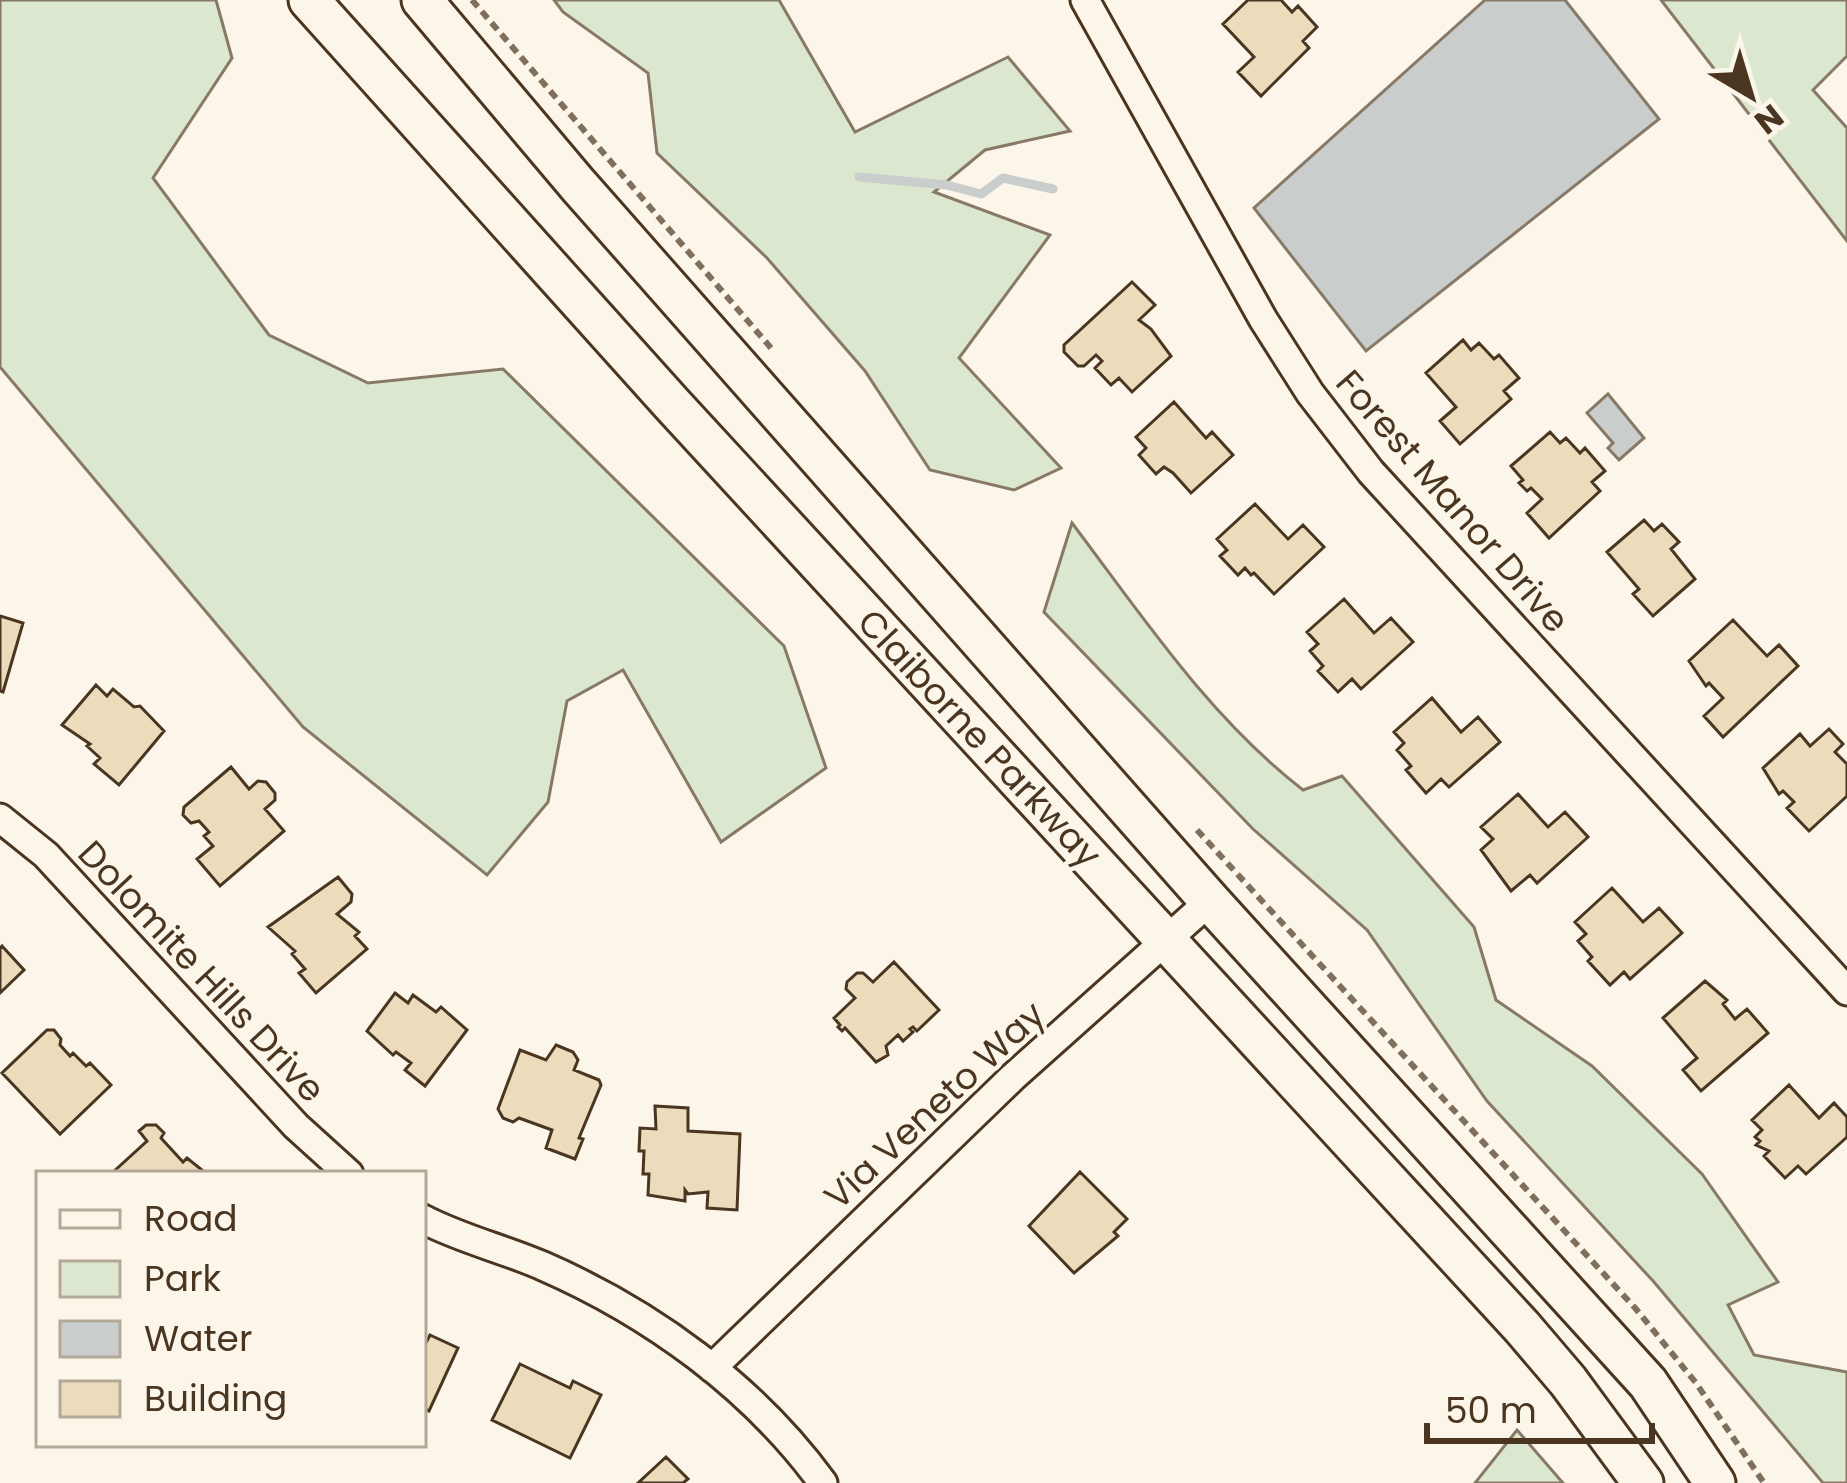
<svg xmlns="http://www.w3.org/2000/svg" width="1847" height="1483" font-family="Poppins,sans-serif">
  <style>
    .green { fill: #dce7d0; stroke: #887966; stroke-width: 3 }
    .water { fill: #c9cecd; stroke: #887966; stroke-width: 3 }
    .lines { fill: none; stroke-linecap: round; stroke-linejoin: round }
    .stream { stroke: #c9cecd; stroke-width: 9 }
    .building { fill: #ecdcbc; stroke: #4a3520; stroke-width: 3 }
    .street-casing { stroke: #4a3520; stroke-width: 33 }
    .secondary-casing { stroke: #4a3520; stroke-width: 45 }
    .path { stroke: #7f6f5c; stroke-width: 6; stroke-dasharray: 9 6; stroke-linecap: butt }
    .street { stroke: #fbf6e9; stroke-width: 27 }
    .secondary { stroke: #fbf6e9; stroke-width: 39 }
    .labels { text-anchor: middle; stroke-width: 9; stroke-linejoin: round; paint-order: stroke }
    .street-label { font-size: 36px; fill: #4a3520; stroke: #fbf6e9 }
  </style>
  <rect width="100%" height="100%" fill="#fbf6e9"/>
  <path class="green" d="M0,0H216L232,58L153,178L269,335L368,383L503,369L784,646L826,768L721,842L623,670L567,701L548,802L487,875L303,727L0,367Z
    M554,0H779L855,132L1008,57L1070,131L985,150L934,192L1050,235L959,358L1061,468L1014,490L930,470L865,371L767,258L657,153L648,73L563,12Z
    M1661,0H1847V56L1813,90L1847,128V241Z
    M1072,523C1143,617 1209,717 1303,790L1342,776L1474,927L1496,1000L1592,1066L1702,1174L1778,1282L1728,1305L1754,1355L1847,1372V1483H1823L1654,1282L1487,1101L1367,930L1253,829L1044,612Z
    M1517,1430L1563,1483H1475Z"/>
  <path class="water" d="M1485,0H1565L1659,119L1366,351L1254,208Z
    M1608,394L1644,438L1619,460L1608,448L1613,443L1587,413Z"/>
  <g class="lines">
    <path class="stream" d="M859,177L947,185L981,194L1003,178L1053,189"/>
  </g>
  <path class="building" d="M1248,0H1281L1292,12L1298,6L1317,27L1303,41L1309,48L1261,96L1238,72L1254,57L1223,24Z
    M1132,282L1155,305L1139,320L1151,329L1171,356L1132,392L1119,378L1111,385L1095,368L1102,361L1096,355L1084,366H1078L1064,352V345Z
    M1463,340L1471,350L1479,343L1494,359L1499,355L1519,378L1504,391L1511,399L1460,444L1440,421L1456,407L1426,373Z
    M1174,402L1206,438L1212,432L1233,455L1191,493L1173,473L1164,467L1156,474L1139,455L1146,448L1136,437Z
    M1550,432L1560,443L1566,438L1580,453L1585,448L1605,471L1592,482L1600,491L1549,538L1527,513L1542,499L1531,488L1527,491L1519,483L1523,480L1511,466Z
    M1255,504L1288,539L1303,525L1324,547L1274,594L1254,573L1251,575L1245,568L1238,575L1220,556L1227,550L1217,539Z
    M1644,520L1654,531L1662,524L1679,542L1671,549L1695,579L1653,616L1633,594L1639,589L1607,552Z
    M1344,599L1374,633L1391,618L1413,642L1361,689L1352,679L1338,692L1318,671L1323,666L1310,651L1318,644L1307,632Z
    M0,616L23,623L3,692L0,691Z
    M1733,620L1767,656L1779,645L1798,666L1723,737L1704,716L1723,698L1709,683L1706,686L1689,661Z
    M96,685L107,696L113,689L134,707L140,706L164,731L119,785L94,764L100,758L87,746L90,744L62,725Z
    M1432,698L1461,732L1478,717L1500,742L1449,787L1441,779L1426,793L1406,770L1411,766L1397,750L1404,743L1394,732Z
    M1829,729L1843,744L1835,752L1847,764V796L1809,831L1787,808L1794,802L1783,791L1779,794L1763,768L1800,734L1810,746Z
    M231,767L249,789L258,781L266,782L275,793V800L265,809L284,831L220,886L197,859L213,846L204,836L209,832L199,821L191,823L183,815L184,807Z
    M1518,794L1548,827L1565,812L1588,837L1537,883L1530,875L1511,891L1481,850L1493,839L1481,827Z
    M338,877L352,894L351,902L337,914L359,932L355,936L367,949L316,993L299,973L305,969L292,954L295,951L268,927Z
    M1612,888L1643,922L1659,908L1682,933L1630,979L1624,972L1610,985L1588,961L1592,957L1578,941L1586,934L1575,922Z
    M2,946L24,970L0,993V948Z
    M894,962L939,1010L917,1031L913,1027L910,1029L913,1032L903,1041L898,1035L886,1046L888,1055L876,1062L845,1028L842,1031L838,1027L840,1025L834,1018L855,998L846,989L847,982L857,973H863L873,982Z
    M1705,981L1727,1000L1723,1004L1735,1019L1747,1009L1768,1033L1701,1091L1683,1070L1697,1058L1663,1018Z
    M395,993L408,1003L413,995L436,1012L441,1007L467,1030L425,1086L405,1070L411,1063L396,1052L393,1055L367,1031Z
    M47,1030H54L61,1039L60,1045L70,1056L73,1053L86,1066L90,1063L111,1085L60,1134L2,1073Z
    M556,1045L573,1052L578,1060L574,1070L599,1080L601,1085L579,1138L583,1139L575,1159L546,1148L552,1130L519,1118L513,1122L503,1118L498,1109L520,1050L546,1060Z
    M1789,1085L1819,1118L1834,1103L1847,1117V1137L1806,1174L1798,1166L1785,1178L1764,1156L1769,1151L1756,1145L1760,1141L1755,1137L1762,1130L1752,1120Z
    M655,1106L688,1108V1131L740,1134L737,1210L707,1208L708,1192L688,1194L685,1190V1201L648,1195L649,1174H643L644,1151H639L640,1128L656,1129Z
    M146,1125H156L164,1133L161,1138L183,1162L187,1158L207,1174H111L147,1141L139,1131Z
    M1080,1172L1127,1219L1114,1232L1118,1236L1074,1273L1029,1226Z
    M430,1335L458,1348L429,1411L423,1408V1339L427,1341Z
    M520,1364L570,1388L573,1381L601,1395L570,1458L492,1420Z
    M666,1457L688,1479L683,1483H638Z"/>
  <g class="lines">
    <defs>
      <path id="street" d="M1085,0L1263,319L1310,393L1371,472L1847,991
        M0,818L46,855L296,1126L349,1174
        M423,1219C461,1239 504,1249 543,1266C651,1313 753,1387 823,1483
        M712,1368L1013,1077L1210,901"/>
      <path id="secondary" d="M309,0L672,404L1522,1327L1568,1381L1643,1483
        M422,0L578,185L1210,901L1648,1383L1715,1483"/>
    </defs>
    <use href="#street" class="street-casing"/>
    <use href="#secondary" class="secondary-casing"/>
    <path class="path" d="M472,0L771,348
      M1197,830L1636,1309L1696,1383L1764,1483"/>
    <use href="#street" class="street"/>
    <use href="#secondary" class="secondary"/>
  </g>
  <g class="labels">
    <g class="street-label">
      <text transform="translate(1453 501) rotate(49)" y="13">Forest Manor Drive</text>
      <text transform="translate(980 738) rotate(47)" y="13">Claiborne Parkway</text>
      <text transform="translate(202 971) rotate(47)" y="13">Dolomite Hills Drive</text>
      <text transform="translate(934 1105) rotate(-43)" y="13">Via Veneto Way</text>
    </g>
  </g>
  <rect x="36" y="1171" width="390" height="276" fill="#fbf6e9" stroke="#b4a999" stroke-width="3"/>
  <rect x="60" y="1210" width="60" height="18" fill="#fbf6e9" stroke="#b4a999" stroke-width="3"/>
  <text x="144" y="1231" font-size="36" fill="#4a3520">Road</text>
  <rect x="60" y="1261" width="60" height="36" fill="#dce7d0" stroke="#b4a999" stroke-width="3"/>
  <text x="144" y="1291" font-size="36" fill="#4a3520">Park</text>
  <rect x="60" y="1321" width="60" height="36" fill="#c9cecd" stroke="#b4a999" stroke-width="3"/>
  <text x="144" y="1351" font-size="36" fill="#4a3520">Water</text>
  <rect x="60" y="1381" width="60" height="36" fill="#ecdcbc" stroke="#b4a999" stroke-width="3"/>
  <text x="144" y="1411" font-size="36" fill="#4a3520">Building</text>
  <g transform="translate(1751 96) rotate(142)" stroke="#fbf6e9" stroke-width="9" paint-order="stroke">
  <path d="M0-9L21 45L0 30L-21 45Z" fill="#4a3520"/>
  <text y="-18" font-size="33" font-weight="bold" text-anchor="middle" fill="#4a3520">N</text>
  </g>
  <path d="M1427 1423v18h225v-18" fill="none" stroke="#4a3520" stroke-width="6"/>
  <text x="1445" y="1423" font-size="36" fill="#4a3520" stroke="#fbf6e9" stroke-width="9" paint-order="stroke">50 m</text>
</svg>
